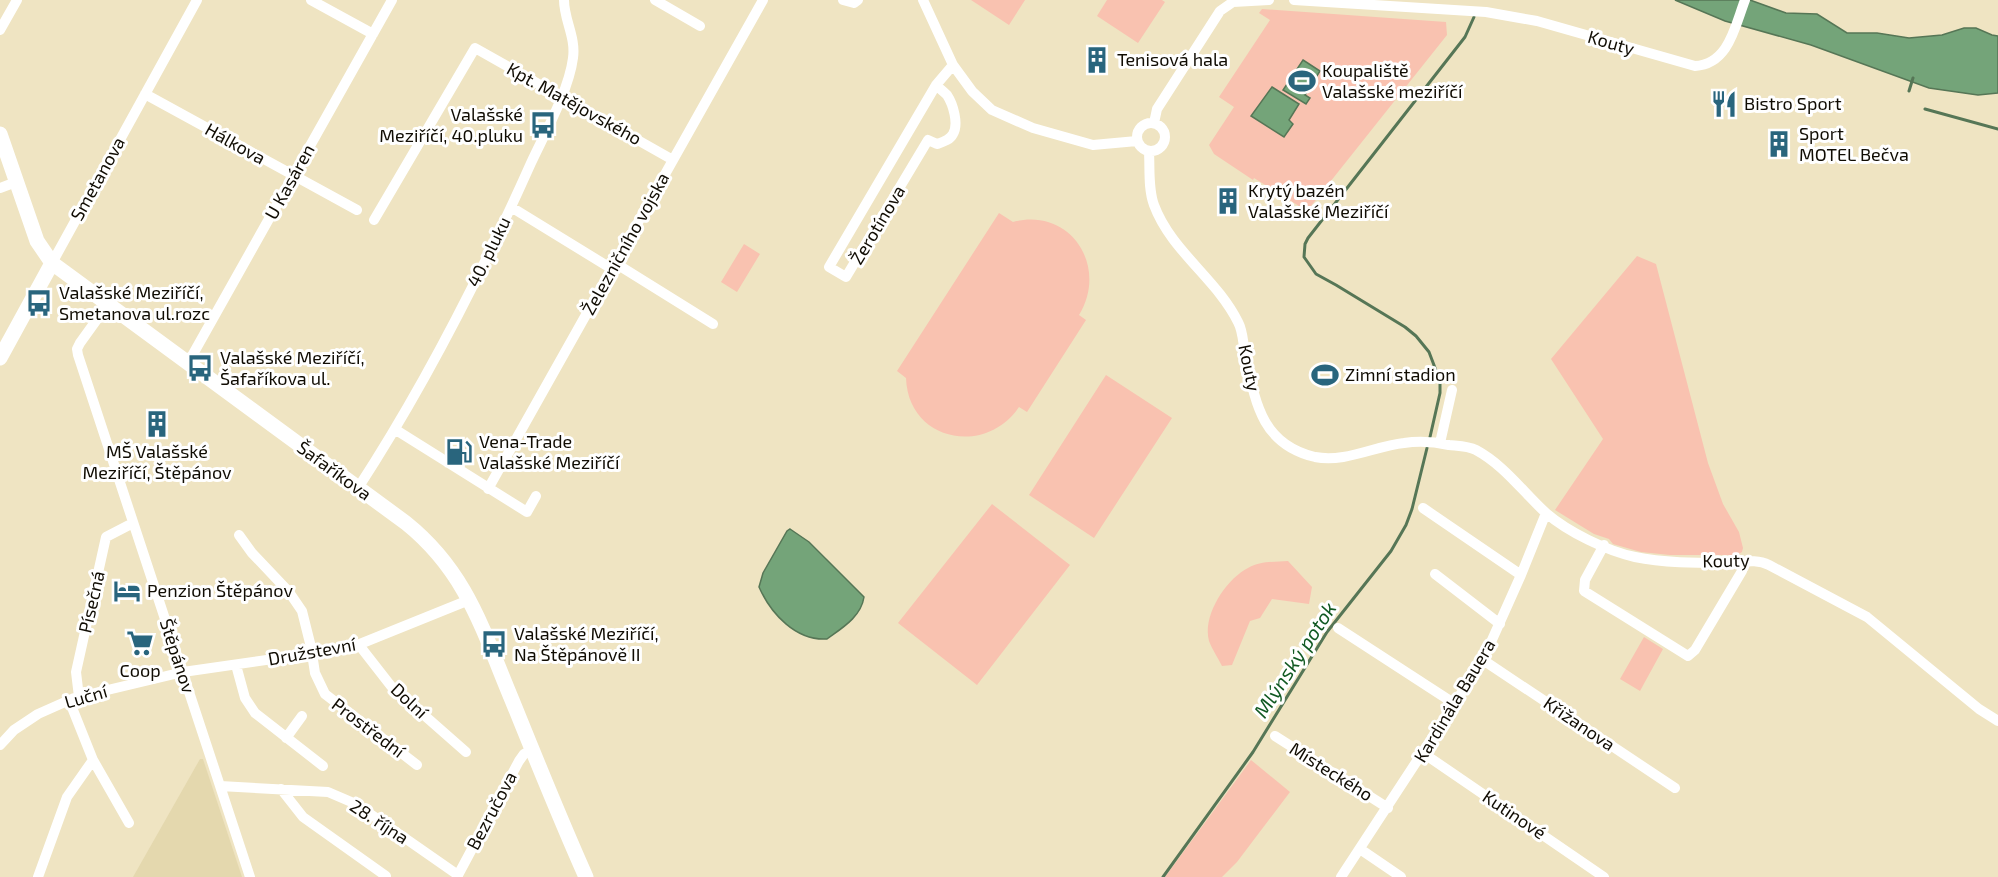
<svg xmlns="http://www.w3.org/2000/svg" width="1998" height="877" font-family="'Exo 2',sans-serif">
  <style>
    .built { fill: #e4d8ae }
    .green { fill: #f9c2b0 }
    .water { fill: #74a479; stroke: #567656; stroke-width: 1.5 }
    .lines { fill: none; stroke-linecap: round; stroke-linejoin: round }
    .stream { stroke: #567656; stroke-width: 3 }
    .street { stroke: #fff; stroke-width: 10 }
    .secondary { stroke: #fff; stroke-width: 15 }
    .labels { text-anchor: middle; stroke-width: 6; stroke-linejoin: round; paint-order: stroke }
    .street-label { font-size: 18px; fill: #100c03; stroke: #fff }
    .poi-label { font-size: 18px; fill: #100c03; stroke: #fff; text-anchor: start }
    .water-label { font-size: 20px; font-style: italic; fill: #115922; stroke: #fff }
  </style>
  <rect width="100%" height="100%" fill="#efe4c2"/>
  <path class="built" d="M200,759H203L242,877H133Z"/>
  <path class="green" d="M971,0H1025L1009,25Z
    M1107,0H1162L1165,2L1138,43L1097,16Z
    M1262,9L1446,22L1447,35L1307,211L1254,178L1253,180L1214,154L1209,145L1234,107L1219,97L1270,20L1259,13Z
    M999,213L1013,222C1070,207 1109,266 1079,315L1086,320L1027,412L1019,407C985,457 908,441 906,378L897,371Z
    M744,244L760,254L737,292L721,282Z
    M1637,256L1656,264L1708,463L1723,504L1739,532L1743,548L1742,552L1737,555H1670L1641,552L1613,544L1609,539L1594,534L1555,510L1603,439L1551,359Z
    M1106,375L1172,418L1094,538L1029,495Z
    M992,504L1070,565L977,685L898,623Z
    M1288,561L1312,587L1309,604L1272,599L1260,618L1250,621L1232,665L1222,666C1218,658 1212,649 1209,641C1202,616 1226,579 1248,568C1260,561 1275,562 1288,561Z
    M1644,637L1663,649L1640,691L1620,679Z
    M1251,760L1290,792L1237,862L1222,877H1165Z"/>
  <path class="water" d="M1675,0H1750L1786,13L1817,14L1847,33H1877L1909,38L1942,35L1964,28H1976L1992,35L1998,36V93L1978,95L1929,88L1811,45L1725,21Z
    M1303,60L1320,71L1305,95L1310,98L1306,104L1283,90Z
    M1272,87L1299,104L1289,120L1293,124L1284,137L1251,116Z
    M790,529L809,542L864,597C861,617 842,628 827,639C796,641 771,614 759,587L763,573L787,531Z"/>
  <g class="lines">
    <path class="stream" d="M1909,91L1913,78
      M1925,109L1998,129
      M1430,437L1440,393V381L1429,352L1416,336L1405,327L1336,285L1316,274L1304,257L1305,244L1308,238L1465,37L1474,17
      M1163,877L1253,752L1327,632L1391,551L1406,525L1412,509L1427,448"/>
    <path class="street" d="M311,0L373,34
      M655,0L700,26
      M843,0L854,3L858,0
      M923,0L953,65L972,91L992,110L1033,128L1093,145L1137,141
      M1294,0L1486,12L1537,21L1695,66C1729,64 1735,26 1745,0
      M0,30L17,0
      M936,85C939,88 944,92 947,95C953,104 959,124 953,134C950,140 943,142 937,144L928,140L846,277L829,267L936,85L953,65
      M145,94L357,210
      M1137 137a14 14 0 1 1 28 0a14 14 0 1 1-28 0Z
      M1154,123L1157,109L1220,11L1233,2L1269,0
      M1149,152C1150,169 1148,189 1154,205C1171,251 1217,279 1238,322C1243,331 1243,343 1245,353C1255,400 1260,444 1315,457C1345,463 1375,446 1404,443C1418,441 1435,442 1449,445C1458,446 1468,446 1476,450C1504,465 1523,492 1546,513C1568,532 1607,551 1635,557C1663,563 1696,563 1725,563C1741,563 1755,558 1769,565L1867,617L1979,709L1998,721
      M0,188L16,182
      M511,207L612,269
      M374,220L475,48L673,160
      M52,263L197,0
      M615,263L713,324
      M108,304L80,343L77,349L78,355L250,877
      M188,363L392,0
      M396,430L527,512L536,496
      M1440,443L1452,390
      M358,488C425,385 481,275 531,163C545,133 569,90 573,58C576,37 564,20 564,0
      M488,489L763,0
      M1423,508L1521,575
      M239,535L252,553L289,592L302,611L311,647L315,673L325,694L417,765
      M1604,545L1585,580L1584,591L1688,656L1695,650L1742,571L1744,562
      M1435,574L1500,624
      M1338,628L1455,704
      M359,645L391,686L466,752
      M1483,660L1675,788
      M236,665L245,698L255,713L323,766
      M79,697L76,672L106,537L133,523
      M1275,736L1388,808
      M286,738L302,716
      M0,745L14,730L38,714L74,698L183,672L350,648L469,600
      M1423,753L1604,877
      M93,760L129,823
      M220,786L328,792L356,804L458,875
      M281,789L303,817L386,876
      M1360,849L1401,877
      M38,877L67,797L93,760L69,700
      M457,877L519,761L524,754L532,750
      M1341,877L1483,660L1521,575L1546,513"/>
    <path class="secondary" d="M0,134L37,241L52,263L406,523C467,572 483,631 512,700C536,759 560,819 586,877
      M0,358L52,263"/>
  </g>
  <defs>
    <symbol id="building-bare" viewBox="-9 -9 18 18"><path d="M-4-6H4V6H1V3H-1V6H-4ZM-2.5-4.3h1.7v1.8h-1.7ZM.8-4.3h1.7v1.8H.8ZM-2.5-1h1.7V.8h-1.7ZM.8-1h1.7V.8H.8Z" fill="#29657d" stroke="#fff" stroke-width="2.5" paint-order="stroke"/></symbol>
    <symbol id="stadium-bare" viewBox="-9 -9 18 18"><path d="M0-5a6.5 5 0 1 0 0 10a6.5 5 0 1 0 0-10ZM-3.5-1.8h7v3.6h-7Z" fill="#29657d" stroke="#fff" stroke-width="2.5" paint-order="stroke"/></symbol>
    <symbol id="restaurant-bare" viewBox="-9 -9 18 18"><path d="M-5-6h1v4h1v-4h1v4h1v-4h1v5L-1.5 .5V6h-2V.5L-5-1ZM5-6V6H3V1.5H1.5Q1.5-4 5-6Z" fill="#29657d" stroke="#fff" stroke-width="2.5" paint-order="stroke"/></symbol>
    <symbol id="bus-bare" viewBox="-9 -9 18 18"><path d="M-5-6H5V4H4V6H2V4H-2V6H-4V4H-5ZM-3.5-4V0h7V-4ZM-3.5 1.2v1.5H-2V1.2ZM2 1.2v1.5H3.5V1.2Z" fill="#29657d" stroke="#fff" stroke-width="2.5" paint-order="stroke"/></symbol>
    <symbol id="fuel-bare" viewBox="-9 -9 18 18"><path d="M-5.5-6h7V0h2V4h1.3V-2.5L3-4.5l.8-.8L6-3V5H2.5V1h-1V6h-7ZM-4.2-4.7v3.2H.2V-4.7Z" fill="#29657d" stroke="#fff" stroke-width="2.5" paint-order="stroke"/></symbol>
    <symbol id="hotel-bare" viewBox="-9 -9 18 18"><path d="M-6-4.5h1.5V1H6V5H4.5V3h-9V5H-6ZM-4 0a1.8 1.8 0 1 1 3.6 0ZM.5 0V-2.5h3Q6-2.5 6 0Z" fill="#29657d" stroke="#fff" stroke-width="2.5" paint-order="stroke"/></symbol>
    <symbol id="supermarket-bare" viewBox="-9 -9 18 18"><path d="M-6-5.5h2.5l.6 2H6L4.5 2H-2.5L-4.4-4H-6ZM-1.5 3.2a1.3 1.3 0 1 0 .1 0ZM3 3.2a1.3 1.3 0 1 0 .1 0Z" fill="#29657d" stroke="#fff" stroke-width="2.5" paint-order="stroke"/></symbol>
  </defs>
  <g fill-rule="evenodd">
    <use href="#building-bare" x="1078" y="41" width="38" height="38"/>
    <use href="#stadium-bare" x="1283" y="62" width="38" height="38"/>
    <use href="#restaurant-bare" x="1705" y="85" width="38" height="38"/>
    <use href="#bus-bare" x="524" y="106" width="38" height="38"/>
    <use href="#building-bare" x="1760" y="125" width="38" height="38"/>
    <use href="#building-bare" x="1209" y="182" width="38" height="38"/>
    <use href="#bus-bare" x="20" y="284" width="38" height="38"/>
    <use href="#bus-bare" x="181" y="349" width="38" height="38"/>
    <use href="#stadium-bare" x="1306" y="356" width="38" height="38"/>
    <use href="#building-bare" x="138" y="405" width="38" height="38"/>
    <use href="#fuel-bare" x="440" y="433" width="38" height="38"/>
    <use href="#hotel-bare" x="108" y="572" width="38" height="38"/>
    <use href="#supermarket-bare" x="121" y="624" width="38" height="38"/>
    <use href="#bus-bare" x="475" y="625" width="38" height="38"/>
  </g>
  <g class="labels">
    <g class="street-label">
      <text transform="translate(1611 43) rotate(16)" y="6">Kouty</text>
      <text transform="translate(574 104) rotate(29)" y="6">Kpt. Matějovského</text>
      <text transform="translate(235 144) rotate(29)" y="6">Hálkova</text>
      <text transform="translate(98 179) rotate(-61)" y="6">Smetanova</text>
      <text transform="translate(290 182) rotate(-61)" y="6">U Kasáren</text>
      <text transform="translate(878 225) rotate(-59)" y="6">Žerotínova</text>
      <text transform="translate(626 244) rotate(-61)" y="6">Železničního vojska</text>
      <text transform="translate(489 252) rotate(-64)" y="6">40. pluku</text>
      <text transform="translate(1249 368) rotate(78)" y="6">Kouty</text>
      <text transform="translate(334 471) rotate(36)" y="6">Šafaříkova</text>
      <text transform="translate(1726 561) rotate(-1)" y="6">Kouty</text>
      <text transform="translate(92 602) rotate(-77)" y="6">Písečná</text>
      <text transform="translate(312 652) rotate(-10)" y="6">Družstevní</text>
      <text transform="translate(177 656) rotate(72)" y="6">Štěpánov</text>
      <text transform="translate(86 697) rotate(-16)" y="6">Luční</text>
      <text transform="translate(409 701) rotate(43)" y="6">Dolní</text>
      <text transform="translate(1455 701) rotate(-59)" y="6">Kardinála Bauera</text>
      <text transform="translate(1579 724) rotate(34)" y="6">Křižanova</text>
      <text transform="translate(368 728) rotate(37)" y="6">Prostřední</text>
      <text transform="translate(1331 772) rotate(32)" y="6">Místeckého</text>
      <text transform="translate(492 811) rotate(-62)" y="6">Bezručova</text>
      <text transform="translate(1514 815) rotate(34)" y="6">Kutinové</text>
      <text transform="translate(379 822) rotate(33)" y="6">28. října</text>
    </g>
    <g class="poi-label">
      <text x="1117" y="66">Tenisová hala</text>
      <text x="1322" y="77">Koupaliště<tspan x="1322" dy="21">Valašské meziříčí</tspan></text>
      <text x="1744" y="110">Bistro Sport</text>
      <text x="523" y="121" text-anchor="end">Valašské<tspan x="523" dy="21">Meziříčí, 40.pluku</tspan></text>
      <text x="1799" y="140">Sport<tspan x="1799" dy="21">MOTEL Bečva</tspan></text>
      <text x="1248" y="197">Krytý bazén<tspan x="1248" dy="21">Valašské Meziříčí</tspan></text>
      <text x="59" y="299">Valašské Meziříčí,<tspan x="59" dy="21">Smetanova ul.rozc</tspan></text>
      <text x="220" y="364">Valašské Meziříčí,<tspan x="220" dy="21">Šafaříkova ul.</tspan></text>
      <text x="1345" y="381">Zimní stadion</text>
      <text x="479" y="448">Vena-Trade<tspan x="479" dy="21">Valašské Meziříčí</tspan></text>
      <text x="157" y="458" text-anchor="middle">MŠ Valašské<tspan x="157" dy="21">Meziříčí, Štěpánov</tspan></text>
      <text x="147" y="597">Penzion Štěpánov</text>
      <text x="514" y="640">Valašské Meziříčí,<tspan x="514" dy="21">Na Štěpánově II</tspan></text>
      <text x="140" y="677" text-anchor="middle">Coop</text>
    </g>
    <g class="water-label">
      <text transform="translate(1295 660) rotate(-57)" y="7">Mlýnský potok</text>
    </g>
  </g>
</svg>
